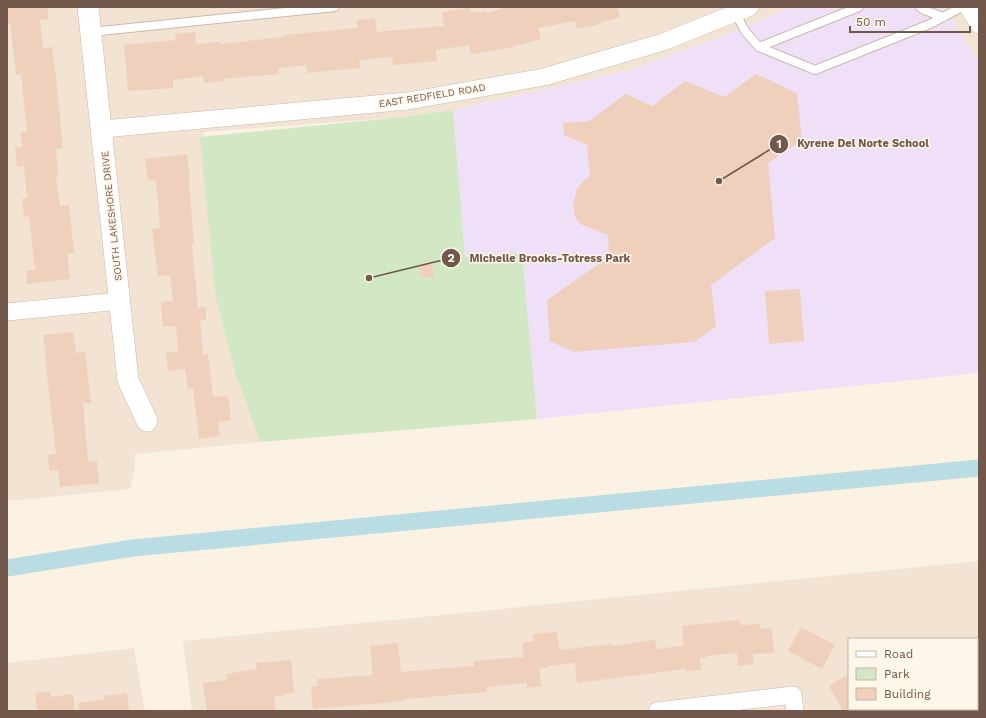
<svg xmlns="http://www.w3.org/2000/svg" width="986" height="718" font-family="'Work Sans',sans-serif">
  <style>
    .residential { fill: #f2e3d2; fill-rule: evenodd }
    .education { fill: #efe0f7 }
    .green { fill: #d2e7c3 }
    .lines { fill: none; stroke-linecap: round; stroke-linejoin: round }
    .canal { stroke: #b9dde3; stroke-width: 17 }
    .building { fill: #efd0bd }
    .service-casing { stroke: #ccb9ab; stroke-width: 10 }
    .minor-casing { stroke: #ccb9ab; stroke-width: 18 }
    .tertiary-casing { stroke: #ccb9ab; stroke-width: 22 }
    .service { stroke: #fff; stroke-width: 8 }
    .minor { stroke: #fff; stroke-width: 17 }
    .tertiary { stroke: #fff; stroke-width: 21 }
    .labels { text-anchor: middle; stroke-width: 3; stroke-linejoin: round; paint-order: stroke }
    .street-label { font-size: 10px; fill: #72584b; stroke: #fef6e9 }
    .leader { fill: none; stroke: #72584b; stroke-width: 1.5 }
    .callout-dot { fill: #72584b; stroke: #fef6e9; stroke-width: 1.5 }
    .mark-label { font-size: 12px; text-anchor: middle; font-weight: bold; fill: #fff }
    .callout-label { font-size: 11px; text-anchor: middle; font-weight: bold; fill: #72584b; stroke: #fef6e9; stroke-width: 3; stroke-linejoin: round; paint-order: stroke }
  </style>
  <rect width="100%" height="100%" fill="#fbf2e4"/>
  <path class="residential" d="M7,7H792L723,36L630,70L453,110L403,117L203,132L216,299L234,369L260,442L135,454V467L130,489L7,501Z
    M945,7H979V64L973,53Z
    M979,561V711H192L183,641ZM849,639H977V709H849Z
    M134,648L145,711H7V663Z"/>
  <path class="education" d="M792,7H945L979,64V373L537,419L522,253L465,257L453,110L630,70L723,36Z"/>
  <path class="green" d="M453,110L465,257L522,253L537,419L260,442L234,369L216,299L200,137L403,117Z"/>
  <g class="lines">
    <path class="canal" d="M7,568L133,548L979,468"/>
  </g>
  <path class="building" d="M7,7H47L49,19L40,20L43,48L52,47L56,77L63,148L56,149L58,175L56,176L60,206L69,205L74,253L67,254L70,279L27,284L26,271L35,270L29,216L24,217L22,199L27,198L24,166L17,167L15,147H22L21,133L27,132L21,74L16,75L10,23L7,24Z
    M508,7H617L620,17L597,24V25L577,29L575,21L538,28L541,39L504,49L471,54L469,45L436,50L437,61L393,65L392,57L359,60L360,68L307,73L306,65L278,68L279,74L224,79V81L204,83L203,76L173,80V88L128,91L124,45L176,40L175,34L195,32L196,44L220,42V44L283,37V35L357,28V20L375,18L377,32L444,26L442,12L470,8L471,13L486,11V13Z
    M756,74L797,93L802,140L768,163L775,238L711,285L716,326L694,342L574,352L550,341L547,300L609,257L608,235L580,224L575,217L573,206L577,189L584,180L590,176L587,145L564,135L563,123L589,121L626,94L652,106L685,81L724,97Z
    M187,154L190,181H189L194,243L192,244L198,308L206,307V320L200,321L203,355L208,354L213,397L228,396L231,420L218,422L220,436L199,439L193,388L188,389L185,369L168,371L166,353L178,351L176,326L163,327L161,302L173,301L170,275L158,276L152,229L160,228L156,180L148,181L145,159Z
    M432,263L434,277L420,278L419,264Z
    M800,289L804,341L769,344L765,291Z
    M73,332L76,353L85,352L91,403H83L88,462L97,461L99,483L60,487L58,470L49,471L48,455L56,454L45,358L46,357L43,335Z
    M740,620V625L760,624V629L772,628L774,653L753,654L754,664L738,666L737,653L706,656L707,658H700L701,670L686,671L685,669L577,683L575,663L547,666V668L539,669L541,686L527,688V683L486,687L487,692L404,699V701L313,709L311,687L318,686L317,679L373,675L370,646L398,643L401,672L474,666V661L524,657L522,643L534,641L533,634L557,632L559,650L612,644V646L655,640L656,649L683,646L682,626Z
    M801,627L835,645L822,669L788,651Z
    M291,660L294,693L282,694L283,696H274L276,711H207L203,683L227,680L226,674L257,669L256,663Z
    M849,674V711H843L829,686Z
    M50,691L51,697L73,694L75,711H37L35,693Z
    M127,693L129,711H79L78,703L104,699V696Z"/>
  <g class="lines">
    <defs>
      <path id="service" d="M920,7L924,10L943,17
        M736,14L745,31L759,47L815,70L930,24L962,7
        M91,32L335,7
        M759,47L859,7
        M977,698H979
        M898,709V711"/>
      <path id="minor" d="M968,7L979,25
        M103,129L408,101L544,77L663,42L750,7
        M7,312L120,301
        M657,711L793,695L795,711"/>
      <path id="tertiary" d="M88,7L128,380L147,421"/>
    </defs>
    <use href="#service" class="service-casing"/>
    <use href="#minor" class="minor-casing"/>
    <use href="#tertiary" class="tertiary-casing"/>
    <use href="#service" class="service"/>
    <use href="#minor" class="minor"/>
    <use href="#tertiary" class="tertiary"/>
  </g>
  <g class="labels">
    <g class="street-label">
      <text transform="translate(432 95) rotate(-9)" y="4">EAST REDFIELD ROAD</text>
      <text transform="translate(111 216) rotate(-96)" y="4">SOUTH LAKESHORE DRIVE</text>
    </g>
  </g>
  <path class="leader" d="M719 181L779 144M369 278L451 258"/>
  <g class="callout-dot">
    <circle cx="719" cy="181" r="4"/>
    <circle cx="369" cy="278" r="4"/>
    <circle cx="779" cy="144" r="10"/>
    <circle cx="451" cy="258" r="10"/>
  </g>
  <g class="mark-label">
    <text x="779" y="148">1</text>
    <text x="451" y="262">2</text>
  </g>
  <g class="callout-label">
    <text x="863" y="147">Kyrene Del Norte School</text>
    <text x="550" y="262">Michelle Brooks-Totress Park</text>
  </g>
  <rect width="986" height="718" fill="none" stroke="#72584b" stroke-width="16"/>
  <rect x="848" y="638" width="130" height="72" fill="#fef6e9" stroke="#c6b7aa"/>
  <rect x="856" y="651" width="20" height="6" fill="#ffffff" stroke="#c6b7aa"/>
  <text x="884" y="658" font-size="12" fill="#72584b">Road</text>
  <rect x="856" y="668" width="20" height="12" fill="#d2e7c3" stroke="#c6b7aa"/>
  <text x="884" y="678" font-size="12" fill="#72584b">Park</text>
  <rect x="856" y="688" width="20" height="12" fill="#efd0bd" stroke="#c6b7aa"/>
  <text x="884" y="698" font-size="12" fill="#72584b">Building</text>
  <path d="M850 26v6h120v-6" fill="none" stroke="#72584b" stroke-width="2"/>
  <text x="856" y="26" font-size="12" fill="#72584b" stroke="#fef6e9" stroke-width="3" paint-order="stroke">50 m</text>
</svg>
